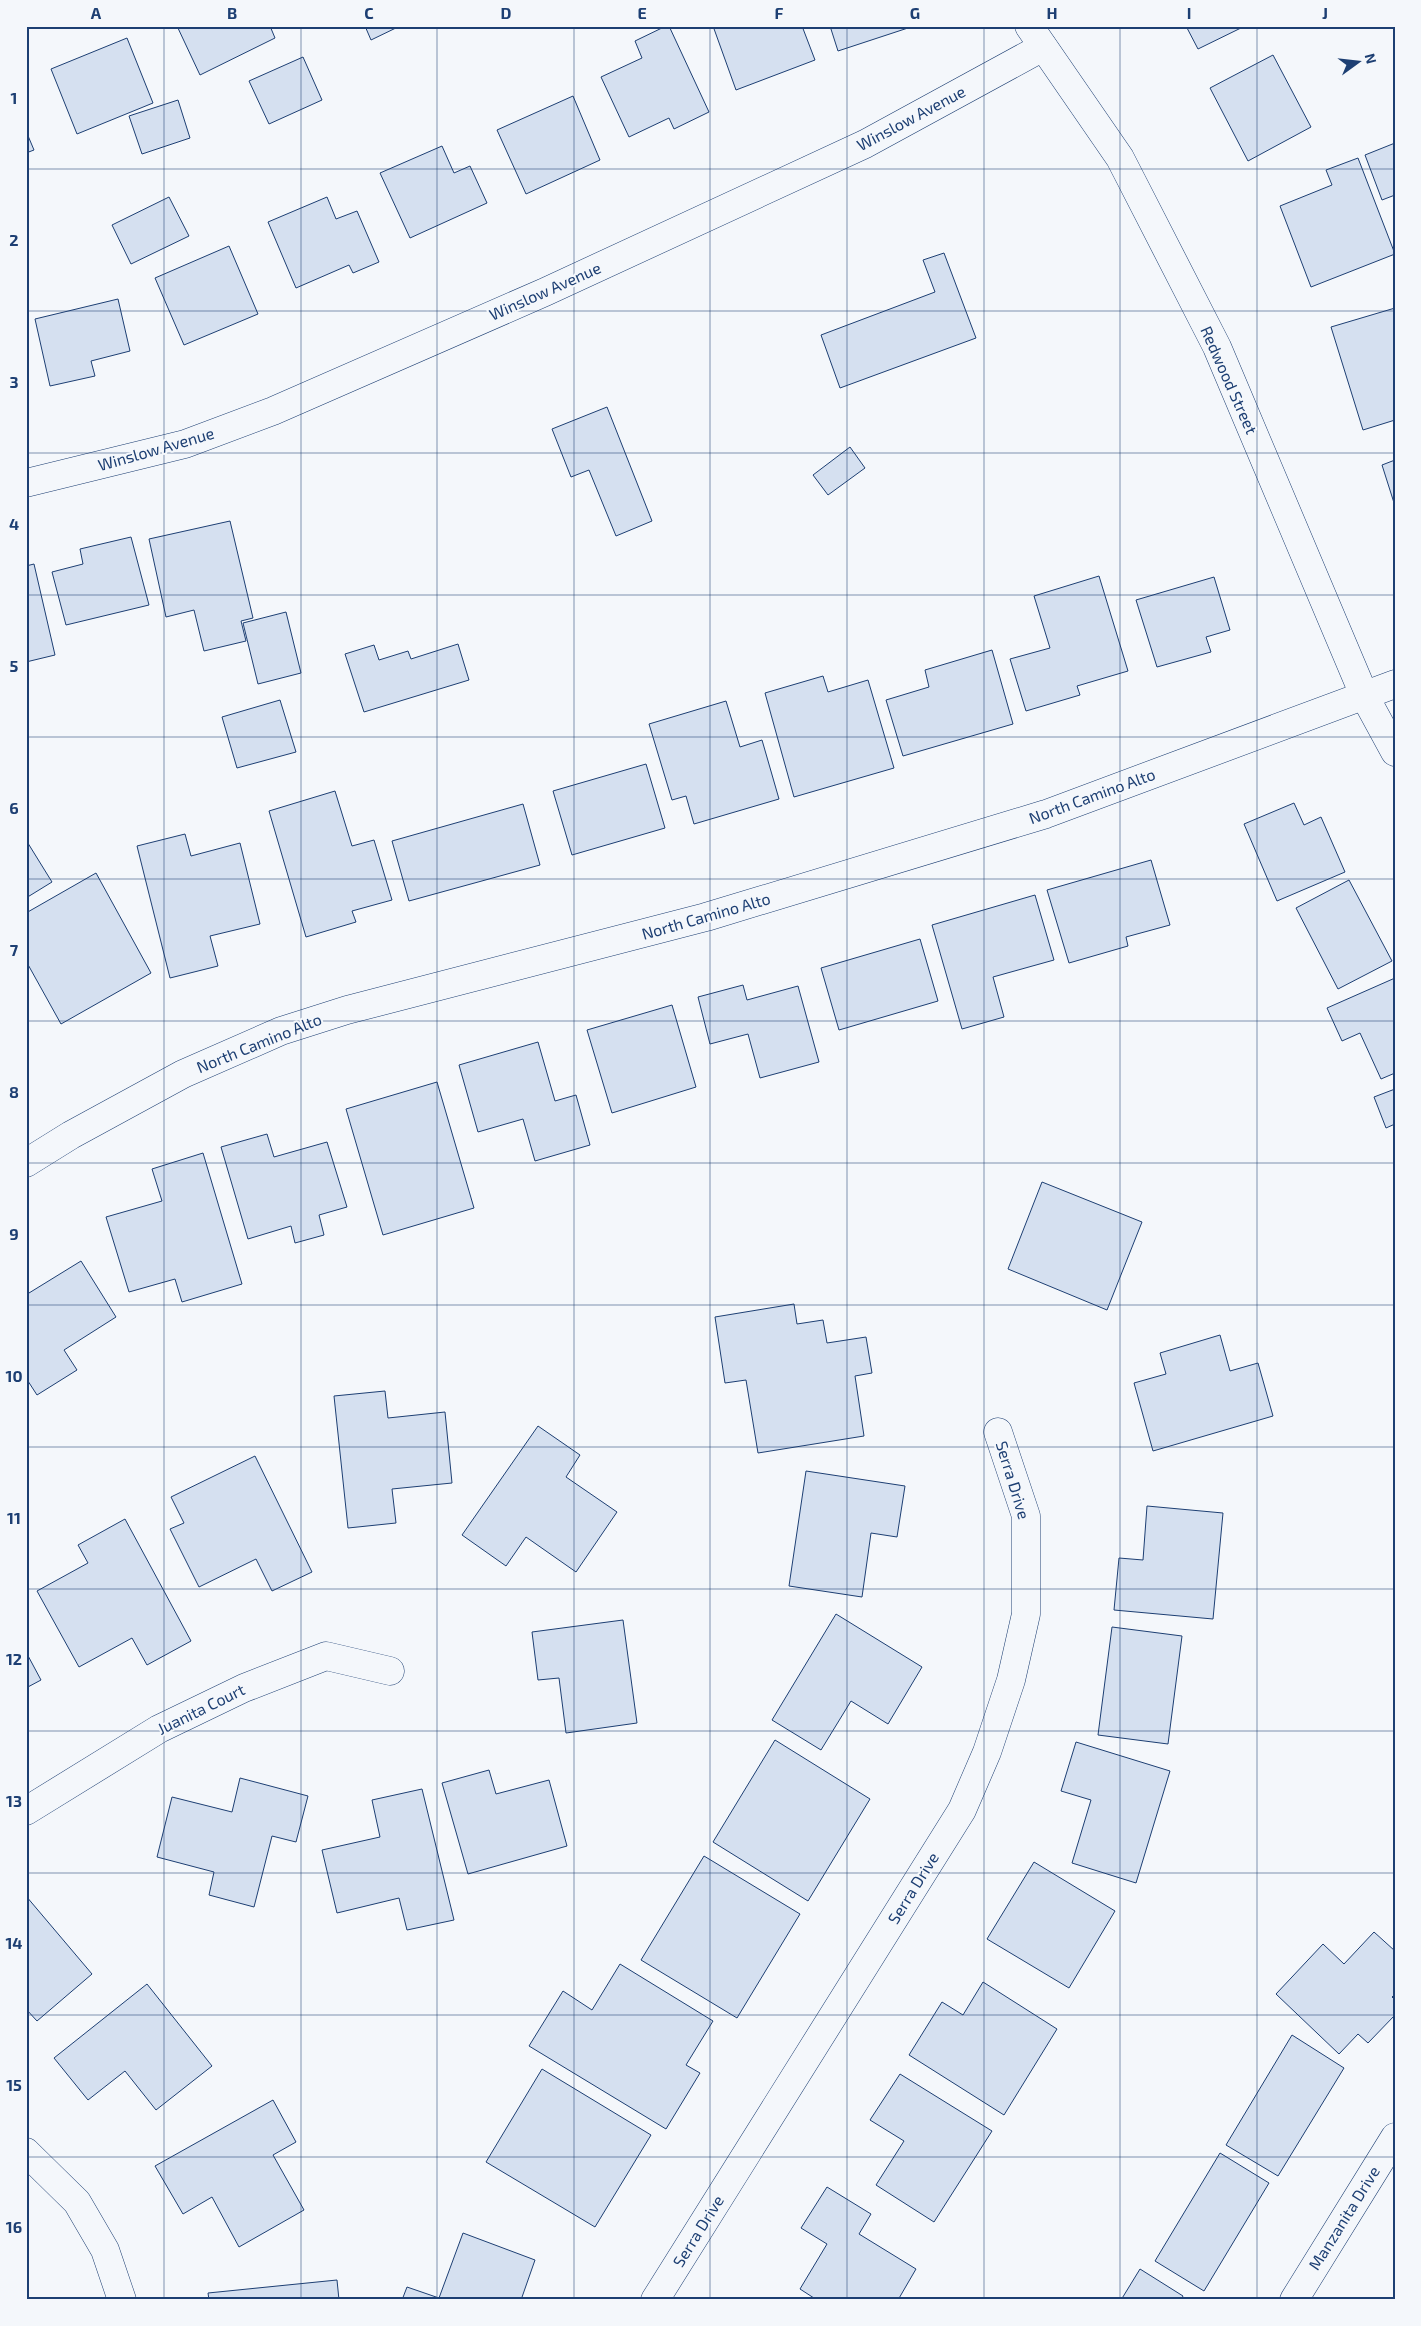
<svg xmlns="http://www.w3.org/2000/svg" width="1421" height="2326" font-family="'Exo 2',sans-serif">
  <style>
    .building { fill: #d5e0f0; stroke: #1d3f73 }
    .lines { fill: none; stroke-linecap: round; stroke-linejoin: round }
    .minor-casing { stroke: #1d3f73; stroke-width: 29 }
    .tertiary-casing { stroke: #1d3f73; stroke-width: 29 }
    .secondary-casing { stroke: #1d3f73; stroke-width: 29 }
    .minor { stroke: #f4f7fb; stroke-width: 28 }
    .tertiary { stroke: #f4f7fb; stroke-width: 28 }
    .secondary { stroke: #f4f7fb; stroke-width: 28 }
    .grid { fill: none; stroke: #1d3f73; stroke-width: 1; stroke-opacity: 0.55 }
    .labels { text-anchor: middle; stroke-width: 4; stroke-linejoin: round; paint-order: stroke }
    .street-label { font-size: 16px; fill: #1d3f73; stroke: #f4f7fb }
    .neatline { fill: none; stroke: #1d3f73; stroke-width: 2 }
    .grid-label { font-size: 16px; text-anchor: middle; font-weight: bold; fill: #1d3f73 }
  </style>
  <rect width="100%" height="100%" fill="#f4f7fb"/>
  <path class="building" d="M177,26H270L275,38L200,75Z
    M365,26H400L371,40Z
    M666,26H669L709,112L674,129L669,118L629,137L601,77L642,58L635,41Z
    M713,26H802L815,60L736,90Z
    M830,26H914L838,51Z
    M1186,26H1245L1198,49Z
    M127,38L153,103L77,134L51,69Z
    M1273,55L1311,127L1248,161L1210,88Z
    M303,57L322,100L269,124L249,81Z
    M573,96L600,160L526,194L497,130Z
    M178,100L190,138L142,154L129,116Z
    M26,131L34,150L26,153Z
    M1395,143V195L1382,200L1365,155Z
    M442,146L454,173L470,166L487,203L410,238L380,173Z
    M1358,158L1395,254L1311,287L1280,206L1332,185L1326,170Z
    M169,197L189,236L131,264L112,225Z
    M327,197L336,219L357,211L379,262L353,273L349,265L296,288L268,222Z
    M229,246L258,314L184,345L155,278Z
    M944,253L976,338L840,388L821,335L935,292L923,260Z
    M118,299L130,351L91,361L95,376L50,386L35,319Z
    M1395,308V420L1363,430L1331,327Z
    M607,407L652,521L616,536L589,470L571,477L552,429Z
    M850,447L865,468L828,495L813,475Z
    M1395,460V506L1382,465Z
    M230,521L253,618L241,621L246,641L204,651L194,610L166,617L149,539Z
    M131,537L149,605L66,625L52,572L83,564L80,549Z
    M34,564L55,655L26,662V566Z
    M1099,576L1128,671L1077,686L1080,695L1026,711L1010,659L1050,648L1034,596Z
    M1214,577L1230,630L1206,637L1211,652L1157,667L1136,600Z
    M286,612L301,673L258,684L243,623Z
    M458,644L469,680L364,712L345,654L374,645L379,660L408,651L411,659Z
    M992,650L1013,724L903,756L886,700L929,687L925,670Z
    M823,676L828,692L868,680L894,768L794,797L765,693Z
    M280,700L296,752L237,768L222,717Z
    M726,701L740,747L762,740L779,799L694,824L686,796L672,800L649,724Z
    M646,764L665,828L572,855L553,791Z
    M335,791L352,846L374,840L392,900L352,911L356,922L306,937L269,811Z
    M1294,803L1304,825L1321,817L1345,872L1277,901L1244,824Z
    M523,804L540,865L409,901L392,841Z
    M185,834L191,856L240,843L260,924L210,936L218,966L170,978L137,846Z
    M26,840L52,882L26,898Z
    M1151,860L1170,925L1126,937L1128,946L1069,963L1047,890Z
    M96,873L151,973L61,1024L26,961V913Z
    M1349,880L1392,961L1338,989L1296,908Z
    M1035,895L1054,960L993,977L1004,1017L962,1029L932,925Z
    M920,939L938,1001L839,1030L821,968Z
    M1395,978V1073L1381,1079L1360,1033L1342,1041L1327,1008Z
    M743,985L747,1000L798,986L819,1062L760,1078L748,1034L710,1044L698,997Z
    M672,1005L696,1087L612,1113L587,1030Z
    M538,1042L555,1101L576,1095L590,1145L535,1161L523,1119L478,1132L459,1065Z
    M437,1082L474,1208L383,1235L346,1109Z
    M1395,1089V1124L1386,1128L1374,1097Z
    M267,1134L274,1157L327,1142L347,1207L319,1215L324,1235L295,1243L291,1226L248,1239L221,1147Z
    M203,1153L242,1284L182,1302L175,1279L129,1292L106,1217L162,1201L152,1169Z
    M1042,1182L1142,1222L1107,1310L1008,1269Z
    M81,1261L116,1317L64,1350L77,1370L37,1395L26,1378V1289L29,1293Z
    M794,1304L797,1324L823,1320L827,1343L866,1337L872,1373L855,1376L864,1436L758,1453L746,1380L725,1383L715,1317Z
    M1220,1335L1230,1371L1258,1363L1273,1416L1153,1451L1134,1383L1166,1374L1160,1353Z
    M385,1391L388,1418L445,1412L452,1483L392,1489L396,1523L348,1528L334,1396Z
    M538,1426L580,1455L566,1477L617,1512L576,1572L526,1537L506,1566L462,1535Z
    M255,1456L312,1572L272,1591L256,1559L199,1587L170,1529L184,1523L171,1497Z
    M806,1471L905,1486L897,1537L871,1533L862,1597L789,1586Z
    M1147,1506L1223,1513L1213,1619L1114,1610L1119,1558L1143,1560Z
    M125,1519L191,1641L147,1665L132,1638L79,1667L37,1591L88,1563L78,1545Z
    M836,1614L922,1667L888,1724L851,1701L821,1750L772,1720Z
    M623,1620L637,1723L566,1733L559,1678L538,1680L532,1632Z
    M1112,1627L1182,1636L1168,1744L1098,1735Z
    M26,1652L41,1680L26,1688Z
    M775,1740L870,1799L808,1901L713,1842Z
    M1076,1742L1170,1771L1136,1883L1072,1863L1091,1800L1061,1791Z
    M489,1770L496,1794L549,1780L567,1846L468,1874L442,1783Z
    M240,1778L308,1796L296,1842L272,1836L254,1907L209,1895L214,1872L157,1857L172,1797L232,1812Z
    M422,1789L454,1920L407,1930L399,1898L337,1913L322,1850L380,1837L372,1800Z
    M704,1856L800,1914L737,2018L641,1960Z
    M1034,1862L1115,1911L1069,1988L987,1939Z
    M26,1896L92,1974L37,2021L26,2009Z
    M1374,1932L1395,1951V1994L1392,1997L1395,2000V2015L1368,2043L1358,2034L1339,2054L1276,1994L1323,1944L1344,1964Z
    M620,1964L713,2021L686,2065L700,2073L666,2129L529,2046L563,1991L592,2010Z
    M983,1982L1057,2029L1004,2115L909,2055L942,2002L963,2015Z
    M147,1984L212,2066L156,2110L125,2071L88,2100L54,2058Z
    M1292,2035L1344,2068L1278,2176L1226,2145Z
    M542,2069L651,2135L595,2227L486,2162Z
    M900,2074L992,2131L934,2222L876,2185L904,2141L870,2120Z
    M273,2100L296,2142L273,2155L304,2210L239,2247L212,2197L183,2214L155,2166Z
    M1220,2153L1269,2183L1204,2291L1155,2261Z
    M827,2187L871,2214L859,2234L916,2269L898,2300H817L800,2289L827,2244L801,2228Z
    M463,2233L535,2260L521,2300H402L407,2287L439,2298Z
    M1140,2269L1183,2296L1181,2300H1121Z
    M337,2280L339,2300H209L208,2293Z"/>
  <g class="lines">
    <defs>
      <path id="minor" d="M26,483L185,444L273,411L545,292L865,144L1043,47
        M26,1811L159,1729L244,1688L326,1656L390,1671
        M26,2152L77,2202L105,2250L122,2300
        M655,2300L962,1810L987,1752L1011,1680L1026,1614V1516L998,1432
        M1294,2300L1395,2137"/>
      <path id="tertiary" d="M26,1163L71,1135L183,1074L281,1031L347,1010L706,917L1046,814L1395,684"/>
      <path id="secondary" d="M1029,26L1120,158L1217,347L1364,695L1395,752"/>
    </defs>
    <use href="#minor" class="minor-casing"/>
    <use href="#tertiary" class="tertiary-casing"/>
    <use href="#secondary" class="secondary-casing"/>
    <use href="#minor" class="minor"/>
    <use href="#tertiary" class="tertiary"/>
    <use href="#secondary" class="secondary"/>
  </g>
  <path class="grid" d="M164,26V2300M301,26V2300M437,26V2300M574,26V2300M710,26V2300M847,26V2300M984,26V2300M1120,26V2300M1257,26V2300M26,169H1395M26,311H1395M26,453H1395M26,595H1395M26,737H1395M26,879H1395M26,1021H1395M26,1163H1395M26,1305H1395M26,1447H1395M26,1589H1395M26,1731H1395M26,1873H1395M26,2015H1395M26,2157H1395"/>
  <g class="labels">
    <g class="street-label">
      <text transform="translate(911 118) rotate(-28)" y="6">Winslow Avenue</text>
      <text transform="translate(545 291) rotate(-24)" y="6">Winslow Avenue</text>
      <text transform="translate(1229 380) rotate(66)" y="6">Redwood Street</text>
      <text transform="translate(156 449) rotate(-16)" y="6">Winslow Avenue</text>
      <text transform="translate(1092 796) rotate(-20)" y="6">North Camino Alto</text>
      <text transform="translate(706 916) rotate(-16)" y="6">North Camino Alto</text>
      <text transform="translate(259 1043) rotate(-22)" y="6">North Camino Alto</text>
      <text transform="translate(1013 1480) rotate(73)" y="6">Serra Drive</text>
      <text transform="translate(201 1709) rotate(-26)" y="6">Juanita Court</text>
      <text transform="translate(913 1888) rotate(-58)" y="6">Serra Drive</text>
      <text transform="translate(1344 2218) rotate(-58)" y="6">Manzanita Drive</text>
      <text transform="translate(698 2231) rotate(-58)" y="6">Serra Drive</text>
    </g>
  </g>
  <rect width="1421" height="2326" fill="none" stroke="#f4f7fb" stroke-width="55"/>
  <g transform="translate(1358 62) rotate(75)" stroke="#f4f7fb" stroke-width="4" paint-order="stroke">
  <path d="M0-4L9 19L0 12L-9 19Z" fill="#1d3f73"/>
  <text y="-8" font-size="14" font-weight="bold" text-anchor="middle" fill="#1d3f73">N</text>
  </g>
  <rect x="28" y="28" width="1366" height="2270" class="neatline"/>
  <g class="grid-label">
    <text x="96" y="19">A</text>
    <text x="232" y="19">B</text>
    <text x="369" y="19">C</text>
    <text x="506" y="19">D</text>
    <text x="642" y="19">E</text>
    <text x="779" y="19">F</text>
    <text x="915" y="19">G</text>
    <text x="1052" y="19">H</text>
    <text x="1189" y="19">I</text>
    <text x="1325" y="19">J</text>
    <text x="14" y="104">1</text>
    <text x="14" y="246">2</text>
    <text x="14" y="388">3</text>
    <text x="14" y="530">4</text>
    <text x="14" y="672">5</text>
    <text x="14" y="814">6</text>
    <text x="14" y="956">7</text>
    <text x="14" y="1098">8</text>
    <text x="14" y="1240">9</text>
    <text x="14" y="1382">10</text>
    <text x="14" y="1524">11</text>
    <text x="14" y="1665">12</text>
    <text x="14" y="1807">13</text>
    <text x="14" y="1949">14</text>
    <text x="14" y="2091">15</text>
    <text x="14" y="2233">16</text>
  </g>
</svg>
